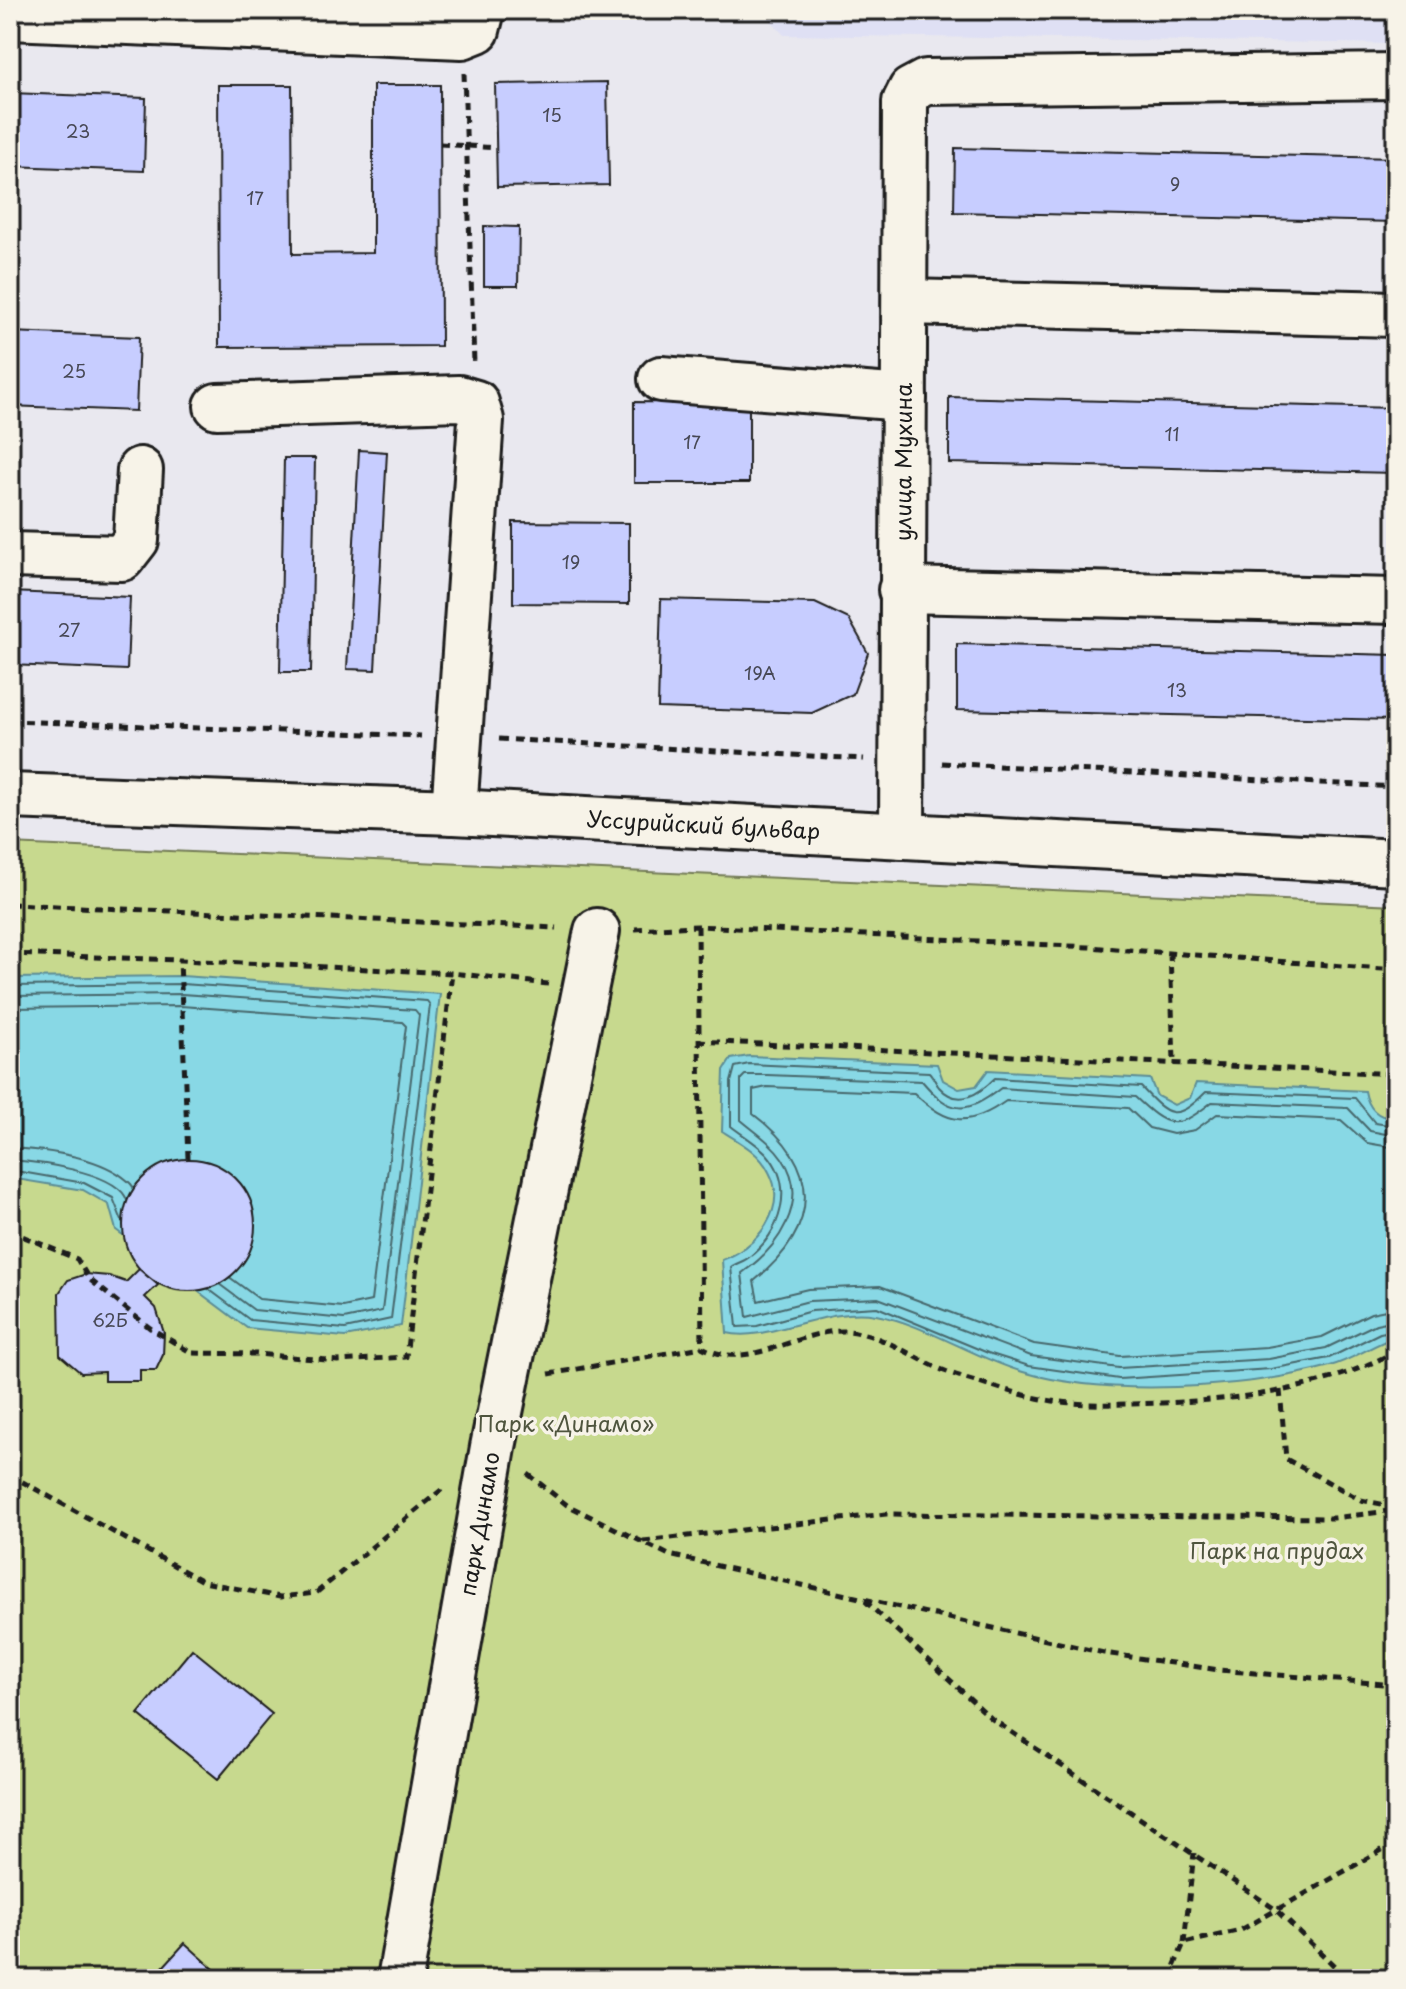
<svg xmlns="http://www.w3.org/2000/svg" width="1406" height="1989" font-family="'Playpen Sans',sans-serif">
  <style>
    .built { fill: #dfe0f4 }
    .green { fill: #c7d98e; stroke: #727a55; stroke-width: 2 }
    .water { fill: #88d8e5; stroke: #5d8d95; stroke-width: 2 }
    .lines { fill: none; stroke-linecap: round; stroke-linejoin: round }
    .shore { stroke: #47676c; stroke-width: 2 }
    .building { fill: #c7cdff; stroke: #1c1c1c; stroke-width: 2 }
    .minor-casing { stroke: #1c1c1c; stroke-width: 50 }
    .path { stroke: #1c1c1c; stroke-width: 5; stroke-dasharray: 8 6; stroke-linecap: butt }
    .minor { stroke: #f7f3e8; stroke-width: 44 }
    .path-bridge { stroke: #1c1c1c; stroke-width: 5; stroke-dasharray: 8 6; stroke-linecap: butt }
    .labels { text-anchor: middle; stroke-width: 7; stroke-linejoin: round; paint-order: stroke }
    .number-label { font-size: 18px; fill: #474855 }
    .street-label { font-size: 22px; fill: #1c1c1c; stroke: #f7f3e8 }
    .park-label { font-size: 22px; fill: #4f553e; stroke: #f7f3e8 }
  </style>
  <rect width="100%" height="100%" fill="#e9e8ef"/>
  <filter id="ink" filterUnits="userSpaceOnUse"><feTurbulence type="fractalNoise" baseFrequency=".0125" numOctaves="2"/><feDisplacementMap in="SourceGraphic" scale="16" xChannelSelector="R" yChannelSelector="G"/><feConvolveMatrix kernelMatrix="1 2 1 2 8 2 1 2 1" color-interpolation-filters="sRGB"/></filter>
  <g filter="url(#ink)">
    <path class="built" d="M761,10H1396V44L784,35Z"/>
    <path class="green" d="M10,844L1396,905V1979H10Z"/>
    <path class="water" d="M182,976L440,994L401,1326L345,1337L247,1328L116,1230L109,1205L83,1190L10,1178V978Z
      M749,1056L937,1064L943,1080L959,1089L976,1086L988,1070L1150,1079L1157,1096L1174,1105L1190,1098L1196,1083L1365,1091C1368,1108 1378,1119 1396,1118V1337C1373,1344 1353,1360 1330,1366C1246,1389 1106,1397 1023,1372C974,1358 925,1324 876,1315C826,1306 766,1343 727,1333L722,1260C756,1248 789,1209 769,1172C760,1153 740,1142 722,1131L724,1070L731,1059Z"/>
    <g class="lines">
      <path class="shore" d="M10,986L182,984L427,1001L430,1005L391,1319L345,1329L250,1320L124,1226L113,1198L84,1183L10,1170
        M10,996L182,994L415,1010L419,1015L382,1311L344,1319L254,1310L133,1220C130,1212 129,1203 125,1196C110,1171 37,1162 10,1160
        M10,1008L181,1006L402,1022L406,1026L371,1301L343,1307L259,1299L143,1213C140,1203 138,1192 131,1184C105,1157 46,1150 10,1148
        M1396,1126L1375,1123L1355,1098L1206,1092C1175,1123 1168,1116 1141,1087L995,1078C980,1093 959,1109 939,1087C935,1082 933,1076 929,1072L749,1064L735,1067L731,1082V1126C742,1135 755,1142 766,1153C796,1186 781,1234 748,1258C743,1262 736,1263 731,1267L737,1327L757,1326L811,1311L877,1307L988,1353L1029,1366L1119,1379L1271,1369L1329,1358L1380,1333L1396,1330
        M1396,1136L1370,1131L1348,1108L1212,1102C1175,1132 1167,1127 1135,1097L1001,1088C966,1115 951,1115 922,1081L767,1075H745L741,1079V1120C755,1132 771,1142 782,1158C812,1201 777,1249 742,1273L747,1317L809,1301L878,1298L1031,1356L1119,1368L1269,1359L1326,1348L1376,1324L1396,1320
        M1396,1148L1367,1143L1341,1120L1217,1114L1195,1130L1173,1134L1149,1128L1128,1108L1006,1101C968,1128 947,1125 914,1093L767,1087L753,1090V1114C822,1166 822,1226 754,1281L758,1301L808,1289L880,1286L1034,1344L1120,1356L1267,1347L1322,1337L1371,1313L1396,1308"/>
    </g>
    <path class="building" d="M607,82L609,185L497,187L495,84Z
      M218,85H292L293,254L373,253V85H440L441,346L219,347Z
      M10,93L146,98L144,171L10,166Z
      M955,148L1396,158V222L954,212Z
      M484,226L519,227L518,286H484Z
      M10,332L139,337L136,411L10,406Z
      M949,397L1396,408V473L949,463Z
      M634,402L749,403V483H634Z
      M359,450L387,452L375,670L347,669Z
      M284,458H315L311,672H280Z
      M513,522L629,523V604L513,603Z
      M10,592L130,597L127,670L10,665Z
      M661,599L815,603L849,619L868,653L853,694L812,713L658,708Z
      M957,644L1396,655V720L957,710Z
      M123 1225a66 66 0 1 1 132 0a66 66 0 1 1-132 0Z
      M139,1269L158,1285L145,1297L156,1308L164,1333L163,1355L156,1370H140V1381H104V1372L81,1373L60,1355L59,1293L68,1280L86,1274L109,1276L126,1282Z
      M192,1649L272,1714L218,1779L138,1714Z
      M185,1943L225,1979H152Z"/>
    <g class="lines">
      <defs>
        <g id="minor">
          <path d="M10,17L462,36L477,30L482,10"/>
          <path d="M906,302L1396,314"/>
          <path d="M661,379L904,398"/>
          <path d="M217,406L459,398L476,403L481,420L454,812"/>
          <path d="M10,555L122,558L136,540L140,470"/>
          <path d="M901,590L1396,601"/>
          <path id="s1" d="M10,796L454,812L1396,862"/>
          <path id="s2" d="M902,836L905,102L911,90L926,82L1396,76"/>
          <path id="s3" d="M400,1979L493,1447L597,931"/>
        </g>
      </defs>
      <use href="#minor" class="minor-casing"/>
      <path class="path" d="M464,73L474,363
        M10,721L421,736
        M499,739L864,759
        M942,763L1396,787
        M10,904L557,928
        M698,926L702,1347C750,1373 796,1329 847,1331C887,1334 921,1365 959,1376C989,1385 1022,1396 1053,1401C1089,1406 1125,1404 1162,1403C1244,1399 1322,1391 1396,1351
        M635,929L698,926L1089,947L1396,970
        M1170,953L1174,1061
        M10,954L180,960
        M698,1041L1396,1074
        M188,1158L180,960L452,973L548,984
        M10,1231L77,1259L89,1279L150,1328L192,1353L256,1354L338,1361L406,1357L452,973
        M549,1374L702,1347
        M1280,1390L1286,1459L1361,1500L1396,1507
        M528,1474L567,1505L669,1555L1104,1653L1219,1670L1396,1685
        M10,1475L204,1582L280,1597L316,1593L446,1486
        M643,1541L886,1514L1333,1518L1396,1510
        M865,1601L992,1719L1275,1909L1348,1979
        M1184,1943L1194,1853
        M1169,1979L1184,1943L1241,1930L1396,1842"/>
      <use href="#minor" class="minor"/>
      <path class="path-bridge" d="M440,144L496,148"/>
    </g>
  </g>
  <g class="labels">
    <g class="number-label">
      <text x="552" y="122">15</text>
      <text x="78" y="138">23</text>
      <text x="1175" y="191">9</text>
      <text x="255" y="205">17</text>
      <text x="74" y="378">25</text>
      <text x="1172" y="441">11</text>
      <text x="692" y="449">17</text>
      <text x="571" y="569">19</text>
      <text x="69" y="637">27</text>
      <text x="760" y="680">19А</text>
      <text x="1177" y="697">13</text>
      <text x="110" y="1327">62Б</text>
    </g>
    <g class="street-label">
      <text dy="8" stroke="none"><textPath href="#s2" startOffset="374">улица Мухина</textPath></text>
      <text dy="8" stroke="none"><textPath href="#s1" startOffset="694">Уссурийский бульвар</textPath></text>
      <text dy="8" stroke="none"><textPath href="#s3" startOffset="462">парк Динамо</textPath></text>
    </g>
    <g class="park-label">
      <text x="566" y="1432">Парк «Динамо»</text>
      <text x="1277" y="1559">Парк на прудах</text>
    </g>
  </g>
  <rect width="1406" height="1989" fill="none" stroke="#f7f3e8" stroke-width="40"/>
  <rect x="20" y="20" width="1366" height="1949" fill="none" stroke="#1c1c1c" stroke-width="3" filter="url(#ink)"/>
</svg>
